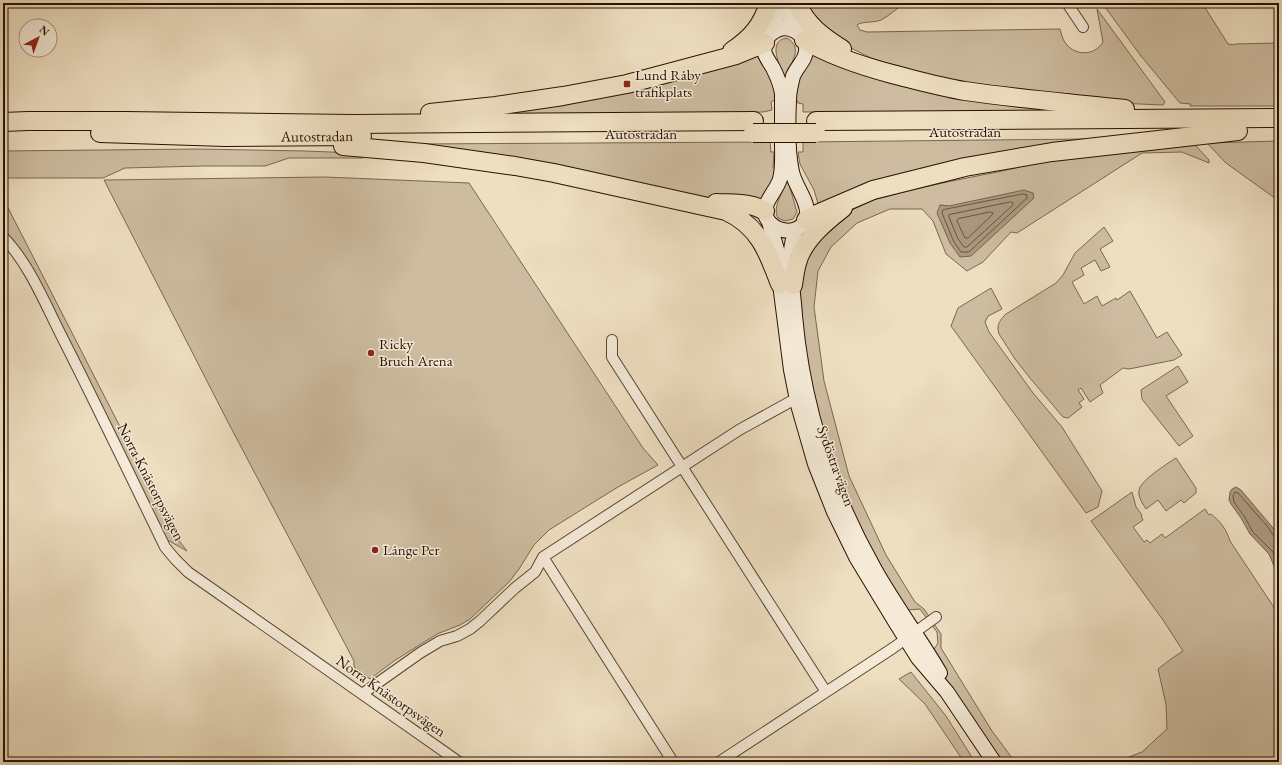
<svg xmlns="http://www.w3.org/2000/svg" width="1282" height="765" font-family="'EB Garamond',serif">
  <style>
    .green { fill: #cdbca0; stroke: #7b6650; fill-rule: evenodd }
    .water { fill: #ab997f; stroke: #77624c }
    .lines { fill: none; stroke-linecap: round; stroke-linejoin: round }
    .shore { stroke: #6a5440; stroke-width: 1 }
    .minor-casing { stroke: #5a4430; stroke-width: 12 }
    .secondary-casing { stroke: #291000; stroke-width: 16 }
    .motorway-casing { stroke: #291000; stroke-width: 20 }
    .minor { stroke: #f4ead7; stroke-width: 10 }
    .secondary { stroke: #f4ead7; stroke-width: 14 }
    .motorway { stroke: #eedfc1; stroke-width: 18 }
    .motorway-bridge-casing { stroke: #291000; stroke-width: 20; stroke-linecap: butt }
    .motorway-bridge { stroke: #eedfc1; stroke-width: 18 }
    .poi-dot { fill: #8f2418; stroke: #f4ead7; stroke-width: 1.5 }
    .labels { text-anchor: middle; stroke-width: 3; stroke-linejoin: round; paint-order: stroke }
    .poi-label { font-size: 15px; fill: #291000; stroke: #f4ead7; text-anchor: start }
    .street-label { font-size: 15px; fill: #291000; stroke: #f4ead7 }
  </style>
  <rect width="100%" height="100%" fill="#eedfc1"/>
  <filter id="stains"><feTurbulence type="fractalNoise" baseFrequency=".005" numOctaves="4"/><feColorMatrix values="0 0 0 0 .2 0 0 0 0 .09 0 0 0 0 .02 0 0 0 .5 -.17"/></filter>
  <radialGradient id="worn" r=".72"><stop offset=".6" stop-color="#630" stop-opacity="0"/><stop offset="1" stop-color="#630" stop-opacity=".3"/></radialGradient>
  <path class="green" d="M802,3H905C897,8 889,16 881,20C874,23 862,21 857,25L860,30L867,32L1060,29C1061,33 1062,37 1064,41C1073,56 1094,57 1103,42L1097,9L1165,102L1163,105L1116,103L980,88L904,68L871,58L841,43L817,25Z
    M1102,3H1202L1228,44L1234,45L1235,44L1279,43V106H1190L1191,104L1180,103L1141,56Z
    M787,38C805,49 789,63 786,79H784C781,66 766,41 787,38Z
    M811,51L1080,112H803V104L798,103L793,92Z
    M758,52L767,69L778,98L771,102L772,110L763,112L609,115L469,114L573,100L681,79L751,56Z
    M1085,139V142L819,207L814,190L800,164L798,152H803V142Z
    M1279,141V201L1226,163L1207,143Z
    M770,142L771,152H774L773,167L777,173L762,203L713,199L414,144Z
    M1195,143L1196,146L1209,160V163L1182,152L1142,153L1017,233L1011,232L983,262L967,271L946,254L933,221L922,209H890L857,223L831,247L818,271L814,307L824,381L849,476L886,555L915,602L924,609L941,634V648L992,731L1015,762H1000L947,682L931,654L938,643L937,632L920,609L907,610L898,600L841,491L811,390L798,296L807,251L841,216L856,208L873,200L911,190L952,181L1002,171L1053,159ZM940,205L948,206L960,257Z
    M199,149L305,151L382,154L362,158H289L265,166H203L125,168L103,178H3V151Z
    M325,177L469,183L643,448L658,465L618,487L549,530L534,545L519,569L509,582L470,619L460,625L437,634L394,661L370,679L354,667V661L230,426L104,180Z
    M786,181H788L797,212L793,219L785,221L778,218C772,207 783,193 786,181Z
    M3,198L177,538L187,551L164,538L46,297L3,233Z
    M1104,227L1113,241L1100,249L1110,267L1101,271L1095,260L1081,268L1084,275L1072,282L1084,304L1097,296L1102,306L1116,298L1117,300L1130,291L1157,338L1167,332L1182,355L1174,360L1129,369L1123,368L1100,385L1103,393L1090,402L1081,388L1078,390L1084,399L1079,403L1082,407L1068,418L1063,417L1030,378L1015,359L999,334C996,325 1000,320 1006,314L1056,283L1063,275L1075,253Z
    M991,288L1002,309L988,316L985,322L989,332L1033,393L1062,427L1102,491L1098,507L1086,513L951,326L958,308Z
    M1178,366L1188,382L1166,396L1193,436L1179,446L1142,399L1141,390Z
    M1176,458L1196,488V493L1184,503L1181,500L1166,511L1158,500L1146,509C1143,504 1138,498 1139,491C1139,481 1167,464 1176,458Z
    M1132,492L1136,507L1142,515L1141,516L1143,520L1133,527L1144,542L1147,540L1150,543L1162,534L1165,538L1205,509L1209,515L1211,514C1221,522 1226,529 1230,541L1279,615V762H1116L1142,752L1167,729L1166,704L1158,669L1171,659L1183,651L1163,620L1091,521Z
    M911,672L946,716L975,762H964L925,704L899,679Z"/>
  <path class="water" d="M1024,190L1033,193L1034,198L971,256L960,257L950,243L937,213L940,205L949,206Z
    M1236,487L1241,490L1279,535V578L1269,554L1250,534L1241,518L1231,504L1229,500L1230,492L1232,489Z"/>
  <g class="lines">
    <path class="shore" d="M1023,194L1027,195V198L969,252H961L954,242L942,213L943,210Z
      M1011,202L1013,203V205L967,247H964L958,239L949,217V215Z
      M991,212L993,213L992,215L968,238H965L957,221L958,219Z
      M1279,538L1274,536L1267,526L1238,493L1235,492L1233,496L1234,502L1244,516L1253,532L1273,552L1279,568"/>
    <defs>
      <path id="minor" d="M1067,3L1083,27
        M3,237C29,263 46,306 63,339C98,408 131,477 165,547L175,559L188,572L459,762
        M612,340V357L826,692L719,762
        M826,692L893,648L936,617
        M362,694L420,653L440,641L457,636L470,629L480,621L515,588L535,572L543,557
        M673,762L543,557L739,430L797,398"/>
      <path id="secondary" d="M786,3L790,19L797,32
        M784,28C800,29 811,43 804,58C801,64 796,69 793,76C791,84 789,92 789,100C788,122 787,150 792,172C795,186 809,202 807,215C804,236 774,235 766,217C761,204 776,192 780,179C783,168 782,157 782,146C782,129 782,112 782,94C781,85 777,76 773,68C770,63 767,59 765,54C761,41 771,30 784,28Z
        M772,33L777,16V3
        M769,222L778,253L780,284L791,370L798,405L815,464L834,512L856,557L896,623L918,658L947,692L994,762
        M796,229C794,237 791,244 791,252C789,271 794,296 795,316C803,405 830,490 874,568C894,604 919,637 940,673"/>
      <g id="motorway">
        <path d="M797,3C806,25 823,37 842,49"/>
        <path d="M804,40C831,56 862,66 892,74C916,80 940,87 965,91C1018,99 1072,103 1125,109"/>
        <path d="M732,51C751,38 762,26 769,3"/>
        <path d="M430,113L496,106L563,96L627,84L736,55L765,43"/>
        <path d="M816,121L1279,118"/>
        <path d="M3,122L28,121H125L353,124L754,121"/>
        <path id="s1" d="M100,133L225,137L362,136"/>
        <path d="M343,146L424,153L515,166L554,173L726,211C759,226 768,252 780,284"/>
        <path d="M716,203C733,204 750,202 765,211"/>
        <path d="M806,220L817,214L873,190L965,167L1052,152L1238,131"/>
        <path d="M793,285C794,278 795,270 797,263C803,240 825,222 843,208"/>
      </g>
    </defs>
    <use href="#minor" class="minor-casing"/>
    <use href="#secondary" class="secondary-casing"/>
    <use href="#motorway" class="motorway-casing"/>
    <use href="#minor" class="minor"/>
    <use href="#secondary" class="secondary"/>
    <use href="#motorway" class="motorway"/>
    <defs>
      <path id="motorway-bridge" d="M753,133H816"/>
    </defs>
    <use href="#motorway-bridge" class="motorway-bridge-casing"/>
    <use href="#motorway-bridge" class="motorway-bridge"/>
  </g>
  <g class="poi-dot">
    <rect x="623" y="80" width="8" height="8" rx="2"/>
    <circle cx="371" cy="353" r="4"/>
    <circle cx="375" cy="550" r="4"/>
  </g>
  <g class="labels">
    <g class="poi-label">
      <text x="635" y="80">Lund Råby<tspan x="635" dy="17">trafikplats</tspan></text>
      <text x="379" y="349">Ricky<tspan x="379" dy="17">Bruch Arena</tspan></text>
      <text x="383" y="555">Långe Per</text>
    </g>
    <g class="street-label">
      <text x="965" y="137">Autostradan</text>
      <text x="641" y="139">Autostradan</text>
      <text dy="5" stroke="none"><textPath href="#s1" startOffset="217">Autostradan</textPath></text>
      <text transform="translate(836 466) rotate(70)" y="5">Sydöstra vägen</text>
      <text transform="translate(151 482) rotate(63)" y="5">Norra Knästorpsvägen</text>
      <text transform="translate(391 696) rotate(35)" y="5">Norra Knästorpsvägen</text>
    </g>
  </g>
  <rect width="1282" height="765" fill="none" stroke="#eedfc1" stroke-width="16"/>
  <rect x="4" y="4" width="1274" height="757" fill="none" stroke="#291000" stroke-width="2"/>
  <rect x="8" y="8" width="1266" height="749" fill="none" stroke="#291000"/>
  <g transform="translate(38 38) rotate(41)"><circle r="19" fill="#f4ead7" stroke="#a39381"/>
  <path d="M0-3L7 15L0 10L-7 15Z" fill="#8f2418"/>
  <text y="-6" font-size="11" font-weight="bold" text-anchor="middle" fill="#291000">N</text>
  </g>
  <rect width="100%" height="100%" filter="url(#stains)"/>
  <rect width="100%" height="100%" fill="url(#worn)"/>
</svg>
